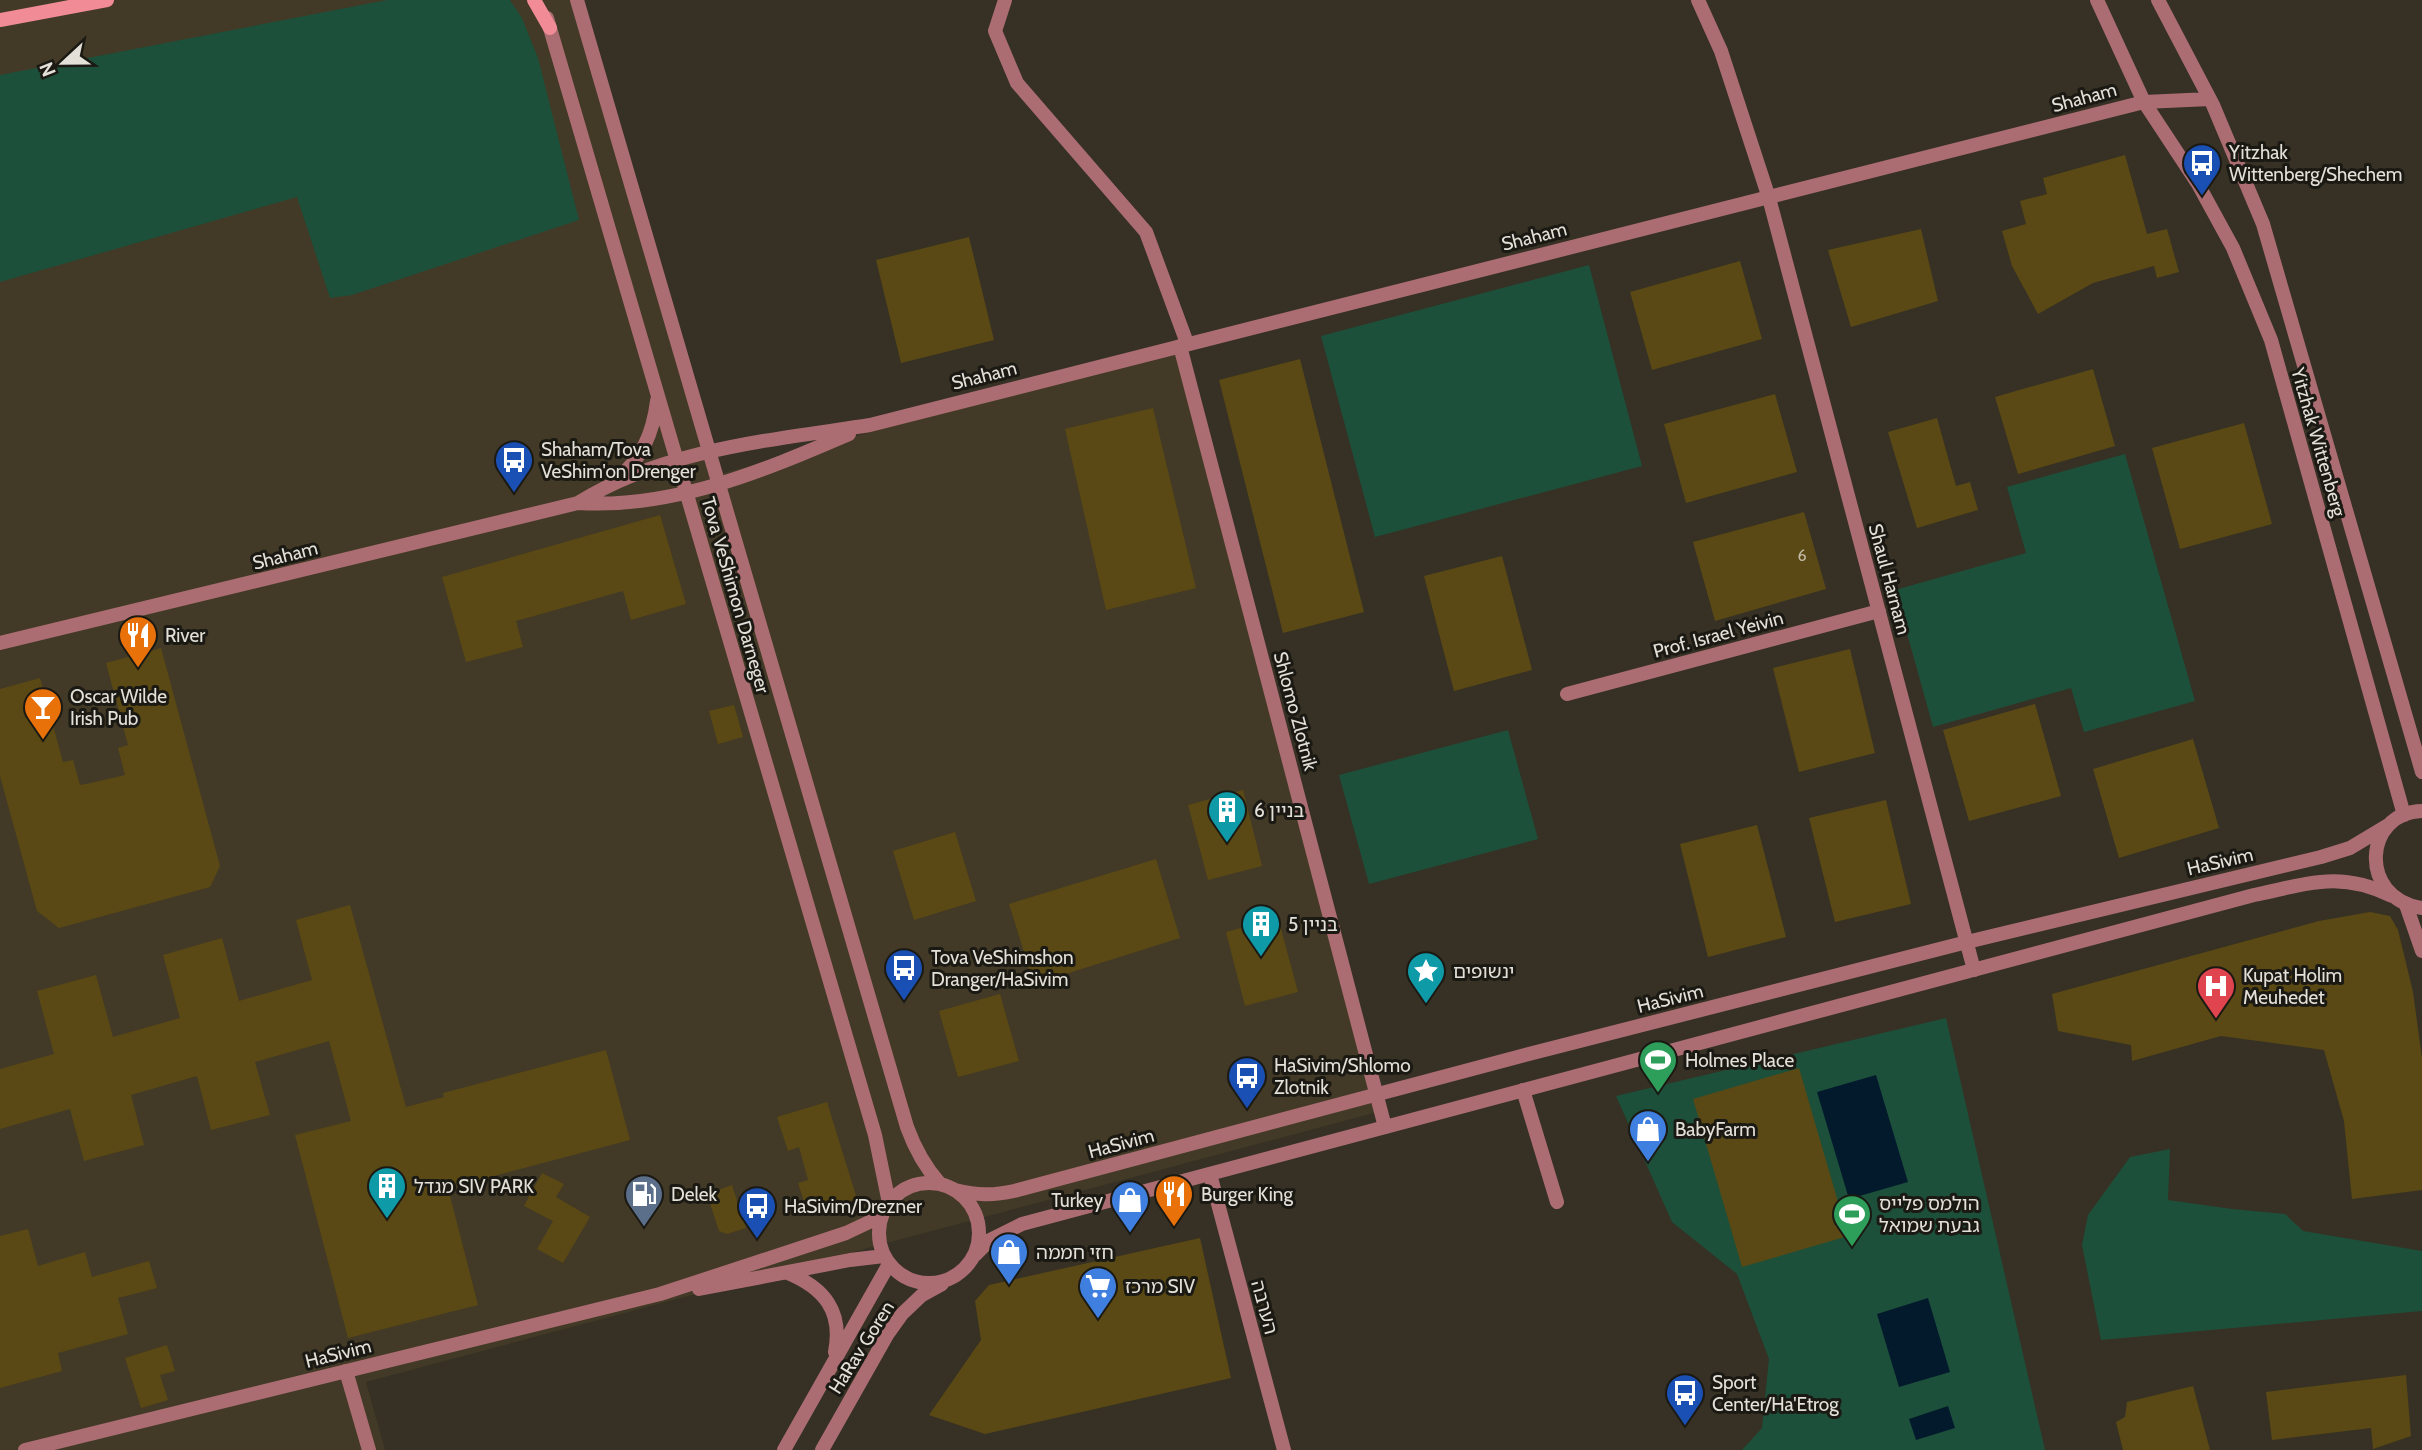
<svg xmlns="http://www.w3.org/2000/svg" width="2422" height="1450" font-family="Cabin,'Noto Sans Hebrew',sans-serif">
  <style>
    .built { fill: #423a26 }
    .green { fill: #1d503a }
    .water { fill: #031a2d }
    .building { fill: #5a4914 }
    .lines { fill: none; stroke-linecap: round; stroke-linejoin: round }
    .minor { stroke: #ac6d72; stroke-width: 14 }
    .tertiary { stroke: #ac6d72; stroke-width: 14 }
    .secondary { stroke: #f18c96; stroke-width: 14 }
    .labels { text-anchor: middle; stroke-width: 6; stroke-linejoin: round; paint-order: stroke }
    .number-label { font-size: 16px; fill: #c1baa7 }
    .street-label { font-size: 19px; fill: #e3e0d8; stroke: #1b1913 }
    .poi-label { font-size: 19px; fill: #e3e0d8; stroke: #1b1913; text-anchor: start }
  </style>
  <rect width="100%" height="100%" fill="#363124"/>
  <path class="built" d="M0,0H578L713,476L1180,346L1381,1111L366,1382L385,1450H0Z"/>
  <path class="green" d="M387,0H510L522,18L538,58L579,220L352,295L330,298L297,197L0,282V75Z
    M1589,265L1642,466L1375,537L1321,336Z
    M2125,454L2195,701L2084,732L2071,688L1933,727L1895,590L2026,553L2007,487Z
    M1508,730L1538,839L1369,884L1339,775Z
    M1946,1018L2045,1450H1742L1762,1428L1769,1359L1737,1274L1672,1222L1616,1096Z
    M2170,1149L2168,1200L2232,1209L2285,1214L2303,1231L2422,1251V1311L2101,1340L2082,1245L2088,1215L2130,1157Z"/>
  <path class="water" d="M1876,1075L1908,1182L1849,1199L1817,1092Z
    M1928,1298L1950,1372L1899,1387L1877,1314Z
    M1948,1406L1955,1428L1916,1440L1909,1419Z"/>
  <path class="building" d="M2125,155L2147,234L2167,229L2179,272L2157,278L2154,266L2093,283L2038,314L2012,266L2002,231L2026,224L2020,201L2047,194L2043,178Z
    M1921,229L1938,301L1851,327L1828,250Z
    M969,237L994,340L901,363L876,260Z
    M1740,261L1762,339L1652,370L1630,292Z
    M1300,359L1364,612L1283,633L1219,380Z
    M2093,369L2115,446L2018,474L1995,397Z
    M1775,394L1797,472L1686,503L1664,424Z
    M1153,408L1196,588L1106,610L1065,429Z
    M1937,418L1956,486L1970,482L1978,510L1917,528L1888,432Z
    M2244,423L2272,524L2180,549L2152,448Z
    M1804,512L1826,589L1715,621L1693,542Z
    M660,515L686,604L631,620L623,591L516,621L523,647L466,662L442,577Z
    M1502,556L1532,670L1454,691L1424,576Z
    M161,648L220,866L210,887L59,928L37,911L0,776V689L40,678L63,762L73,760L80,785L91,783L125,775L118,748L128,745L106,663Z
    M1850,649L1875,753L1799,772L1773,668Z
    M2035,704L2061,796L1969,821L1943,730Z
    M734,705L743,737L718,744L709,711Z
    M2193,739L2219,828L2119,858L2093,769Z
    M1243,790L1262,866L1208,880L1188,805Z
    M1886,800L1911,904L1835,922L1809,818Z
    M1757,825L1786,937L1708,957L1680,844Z
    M955,832L976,901L914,920L893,851Z
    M1156,859L1180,938L1034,984L1009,904Z
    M350,905L406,1107L444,1097L443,1093L606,1050L630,1140L448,1188L478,1305L348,1338L295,1135L351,1121L329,1041L255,1062L270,1115L211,1130L197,1076L131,1095L144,1145L84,1161L70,1109L0,1129V1069L54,1054L37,991L96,975L113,1037L180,1018L163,955L222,938L239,1001L312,980L296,920Z
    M2370,912L2390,916L2398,930L2413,992L2422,1058V1190L2352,1199L2344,1121L2324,1050L2221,1036L2132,1061L2131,1045L2058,1031L2052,994L2319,921Z
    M1278,918L1298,992L1245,1006L1226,932Z
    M1000,994L1019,1061L958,1077L939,1011Z
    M1799,1068L1848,1236L1742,1267L1693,1099Z
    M827,1102L857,1199L808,1214L798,1183L808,1180L799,1147L788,1151L777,1117Z
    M542,1173L564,1184L556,1197L590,1217L563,1263L537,1249L553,1221L524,1206Z
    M732,1185L746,1228L727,1234L719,1231L707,1194Z
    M28,1229L38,1266L85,1252L92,1277L149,1261L157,1288L118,1298L128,1334L58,1353L62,1371L0,1388V1236Z
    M1200,1238L1231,1378L985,1434L929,1415L981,1340L975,1301L989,1285Z
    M167,1345L175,1371L160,1375L168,1400L141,1408L125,1358Z
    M2406,1375L2411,1436L2373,1449L2371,1428L2272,1440L2266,1392Z
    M2193,1386L2210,1450H2123L2116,1422L2125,1417L2127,1402Z"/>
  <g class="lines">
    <path class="minor" d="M1005,0L995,31L1017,83L1146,232L1187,343
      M1698,0L1721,51L1769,198L1974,970
      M1180,346L1385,1127
      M1567,694L1879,611
      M1523,1090L1557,1202
      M1210,1174L1284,1450
      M346,1371L369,1450"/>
    <path class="tertiary" d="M577,0L907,1127C915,1149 924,1166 940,1184
      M2097,0L2144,102L2198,184L2233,248L2271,340L2404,815
      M2158,0L2213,105L2263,224L2422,772
      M547,18L875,1135L889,1203
      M616,480C642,459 653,433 657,401
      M578,503C663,449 773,440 870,425L2144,102L2210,99
      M0,643L578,503C673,509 763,471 849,434
      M2422,811C2364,812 2357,898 2422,908
      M2406,905L2422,951
      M879 1233a50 50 0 1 1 100 0a50 50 0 1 1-100 0Z
      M955,1190C977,1195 992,1196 1014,1191L1525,1055L1967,942L2321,857L2350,848L2390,824
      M975,1255L990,1240L1022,1224L2254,895C2308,884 2339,870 2392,896
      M788,1273C824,1288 843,1311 835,1352
      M699,1289L850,1260L884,1256
      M25,1450L660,1294L846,1233L882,1216
      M784,1450L889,1264
      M822,1450L887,1335L902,1314L922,1295L942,1284"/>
    <path class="secondary" d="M534,0L550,28
      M0,20L107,0"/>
  </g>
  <defs>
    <symbol id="bus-pin" viewBox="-11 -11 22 30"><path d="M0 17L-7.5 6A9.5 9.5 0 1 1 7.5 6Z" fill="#1a4fb4" stroke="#1b1913"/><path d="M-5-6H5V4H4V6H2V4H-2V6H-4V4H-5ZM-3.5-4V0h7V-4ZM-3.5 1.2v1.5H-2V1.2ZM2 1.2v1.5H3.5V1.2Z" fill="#fff"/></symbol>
    <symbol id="restaurant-pin" viewBox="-11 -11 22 30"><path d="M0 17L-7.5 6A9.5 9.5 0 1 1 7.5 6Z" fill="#e8710a" stroke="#1b1913"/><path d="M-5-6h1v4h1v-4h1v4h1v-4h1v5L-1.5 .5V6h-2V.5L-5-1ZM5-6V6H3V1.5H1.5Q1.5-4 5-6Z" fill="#fff"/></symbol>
    <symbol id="bar-pin" viewBox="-11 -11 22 30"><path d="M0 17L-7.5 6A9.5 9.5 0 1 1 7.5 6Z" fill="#e8710a" stroke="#1b1913"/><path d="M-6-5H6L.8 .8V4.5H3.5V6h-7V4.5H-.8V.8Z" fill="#fff"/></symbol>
    <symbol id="building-pin" viewBox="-11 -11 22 30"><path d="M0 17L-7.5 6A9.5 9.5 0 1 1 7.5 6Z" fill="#0f9aa8" stroke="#1b1913"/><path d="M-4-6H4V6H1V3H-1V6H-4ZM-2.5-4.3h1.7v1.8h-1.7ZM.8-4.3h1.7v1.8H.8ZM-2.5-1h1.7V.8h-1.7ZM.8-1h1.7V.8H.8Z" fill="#fff"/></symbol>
    <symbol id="sight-pin" viewBox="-11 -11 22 30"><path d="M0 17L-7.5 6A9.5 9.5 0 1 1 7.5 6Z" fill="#0f9aa8" stroke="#1b1913"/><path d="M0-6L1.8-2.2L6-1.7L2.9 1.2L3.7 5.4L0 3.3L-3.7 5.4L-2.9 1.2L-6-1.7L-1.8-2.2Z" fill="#fff"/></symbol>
    <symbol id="hospital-pin" viewBox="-11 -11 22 30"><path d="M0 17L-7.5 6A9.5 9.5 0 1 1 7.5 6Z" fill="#e0444e" stroke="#1b1913"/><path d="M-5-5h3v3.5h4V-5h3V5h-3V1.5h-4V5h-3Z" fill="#fff"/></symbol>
    <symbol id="stadium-pin" viewBox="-11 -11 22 30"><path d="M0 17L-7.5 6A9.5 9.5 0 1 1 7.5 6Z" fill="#2e9e5b" stroke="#1b1913"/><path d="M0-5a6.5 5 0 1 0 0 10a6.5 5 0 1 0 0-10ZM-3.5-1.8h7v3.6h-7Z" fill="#fff"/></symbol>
    <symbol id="shop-pin" viewBox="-11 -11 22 30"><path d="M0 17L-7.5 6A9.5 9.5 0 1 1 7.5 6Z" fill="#3f7fe0" stroke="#1b1913"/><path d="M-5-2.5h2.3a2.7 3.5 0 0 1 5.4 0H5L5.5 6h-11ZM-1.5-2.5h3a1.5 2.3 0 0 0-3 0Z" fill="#fff"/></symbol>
    <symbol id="fuel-pin" viewBox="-11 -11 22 30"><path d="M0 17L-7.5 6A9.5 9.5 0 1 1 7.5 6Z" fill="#5c6f8a" stroke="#1b1913"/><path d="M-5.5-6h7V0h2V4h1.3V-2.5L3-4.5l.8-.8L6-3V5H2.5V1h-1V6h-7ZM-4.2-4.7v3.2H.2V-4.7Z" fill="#fff"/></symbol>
    <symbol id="supermarket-pin" viewBox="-11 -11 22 30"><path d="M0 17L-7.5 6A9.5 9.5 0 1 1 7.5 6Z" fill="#3f7fe0" stroke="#1b1913"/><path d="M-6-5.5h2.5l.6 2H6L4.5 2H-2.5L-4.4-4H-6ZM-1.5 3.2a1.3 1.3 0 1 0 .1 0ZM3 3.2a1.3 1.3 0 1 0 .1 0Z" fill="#fff"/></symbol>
  </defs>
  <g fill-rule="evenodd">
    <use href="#bus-pin" x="2180" y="141" width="44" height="60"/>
    <use href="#bus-pin" x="492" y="438" width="44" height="60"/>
    <use href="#restaurant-pin" x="116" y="613" width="44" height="60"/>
    <use href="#bar-pin" x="21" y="685" width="44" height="60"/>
    <use href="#building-pin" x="1205" y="788" width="44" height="60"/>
    <use href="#building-pin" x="1239" y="902" width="44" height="60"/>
    <use href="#bus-pin" x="882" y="946" width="44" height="60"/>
    <use href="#sight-pin" x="1404" y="949" width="44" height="60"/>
    <use href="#hospital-pin" x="2194" y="964" width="44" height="60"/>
    <use href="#stadium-pin" x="1636" y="1038" width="44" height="60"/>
    <use href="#bus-pin" x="1225" y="1054" width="44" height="60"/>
    <use href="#shop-pin" x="1626" y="1107" width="44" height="60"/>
    <use href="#building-pin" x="365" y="1164" width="44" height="60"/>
    <use href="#fuel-pin" x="622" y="1172" width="44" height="60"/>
    <use href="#restaurant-pin" x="1152" y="1172" width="44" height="60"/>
    <use href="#shop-pin" x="1108" y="1178" width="44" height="60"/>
    <use href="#bus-pin" x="735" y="1184" width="44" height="60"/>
    <use href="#stadium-pin" x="1830" y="1192" width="44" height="60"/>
    <use href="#shop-pin" x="987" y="1230" width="44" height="60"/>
    <use href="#supermarket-pin" x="1076" y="1264" width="44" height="60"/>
    <use href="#bus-pin" x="1663" y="1371" width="44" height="60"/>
  </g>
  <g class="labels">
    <g class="number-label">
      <text x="1802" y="561">6</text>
    </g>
    <g class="street-label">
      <text transform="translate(2084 97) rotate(-15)" y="7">Shaham</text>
      <text transform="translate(1534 236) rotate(-14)" y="7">Shaham</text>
      <text transform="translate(984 375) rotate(-14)" y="7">Shaham</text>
      <text transform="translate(2319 442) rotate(74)" y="7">Yitzhak Wittenberg</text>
      <text transform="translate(285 555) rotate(-14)" y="7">Shaham</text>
      <text transform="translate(1890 579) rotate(75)" y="7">Shaul Harnam</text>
      <text transform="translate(736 595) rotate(74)" y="7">Tova VeShimon Darneger</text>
      <text transform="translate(1718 634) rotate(-15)" y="7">Prof. Israel Yeivin</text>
      <text transform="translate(1296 711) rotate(75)" y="7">Shlomo Zlotnik</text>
      <text transform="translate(2220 861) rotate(-13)" y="7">HaSivim</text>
      <text transform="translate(1670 998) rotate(-14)" y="7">HaSivim</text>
      <text transform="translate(1121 1143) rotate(-15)" y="7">HaSivim</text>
      <text transform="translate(1265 1307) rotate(75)" y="7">הערבה</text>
      <text transform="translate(861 1347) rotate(-58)" y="7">HaRav Goren</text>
      <text transform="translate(338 1353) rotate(-14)" y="7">HaSivim</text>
    </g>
    <g class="poi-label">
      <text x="2229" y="159">Yitzhak<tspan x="2229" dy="22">Wittenberg/Shechem</tspan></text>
      <text x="541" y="456">Shaham/Tova<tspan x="541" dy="22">VeShim'on Drenger</tspan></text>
      <text x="165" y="642">River</text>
      <text x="70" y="703">Oscar Wilde<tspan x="70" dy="22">Irish Pub</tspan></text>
      <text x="1254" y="817">בניין 6</text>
      <text x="1288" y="931">בניין 5</text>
      <text x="931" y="964">Tova VeShimshon<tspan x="931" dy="22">Dranger/HaSivim</tspan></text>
      <text x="1453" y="978">ינשופים</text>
      <text x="2243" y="982">Kupat Holim<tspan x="2243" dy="22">Meuhedet</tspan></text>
      <text x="1685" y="1067">Holmes Place</text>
      <text x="1274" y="1072">HaSivim/Shlomo<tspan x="1274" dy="22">Zlotnik</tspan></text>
      <text x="1675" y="1136">BabyFarm</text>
      <text x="414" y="1193">מגדל SIV PARK</text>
      <text x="671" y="1201">Delek</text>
      <text x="1201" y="1201">Burger King</text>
      <text x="1103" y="1207" text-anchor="end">Turkey</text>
      <text x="1879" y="1210">הולמס פלייס<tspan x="1879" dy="22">גבעת שמואל</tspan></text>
      <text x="784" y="1213">HaSivim/Drezner</text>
      <text x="1036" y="1259">חזי חממה</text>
      <text x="1125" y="1293">מרכז SIV</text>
      <text x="1712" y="1389">Sport<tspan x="1712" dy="22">Center/Ha'Etrog</tspan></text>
    </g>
  </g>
  <g transform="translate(63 63) rotate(248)" stroke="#1b1913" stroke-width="5" paint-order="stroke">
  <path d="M0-5L12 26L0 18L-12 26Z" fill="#e3e0d8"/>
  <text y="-10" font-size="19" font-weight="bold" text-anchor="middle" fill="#e3e0d8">N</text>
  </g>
</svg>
